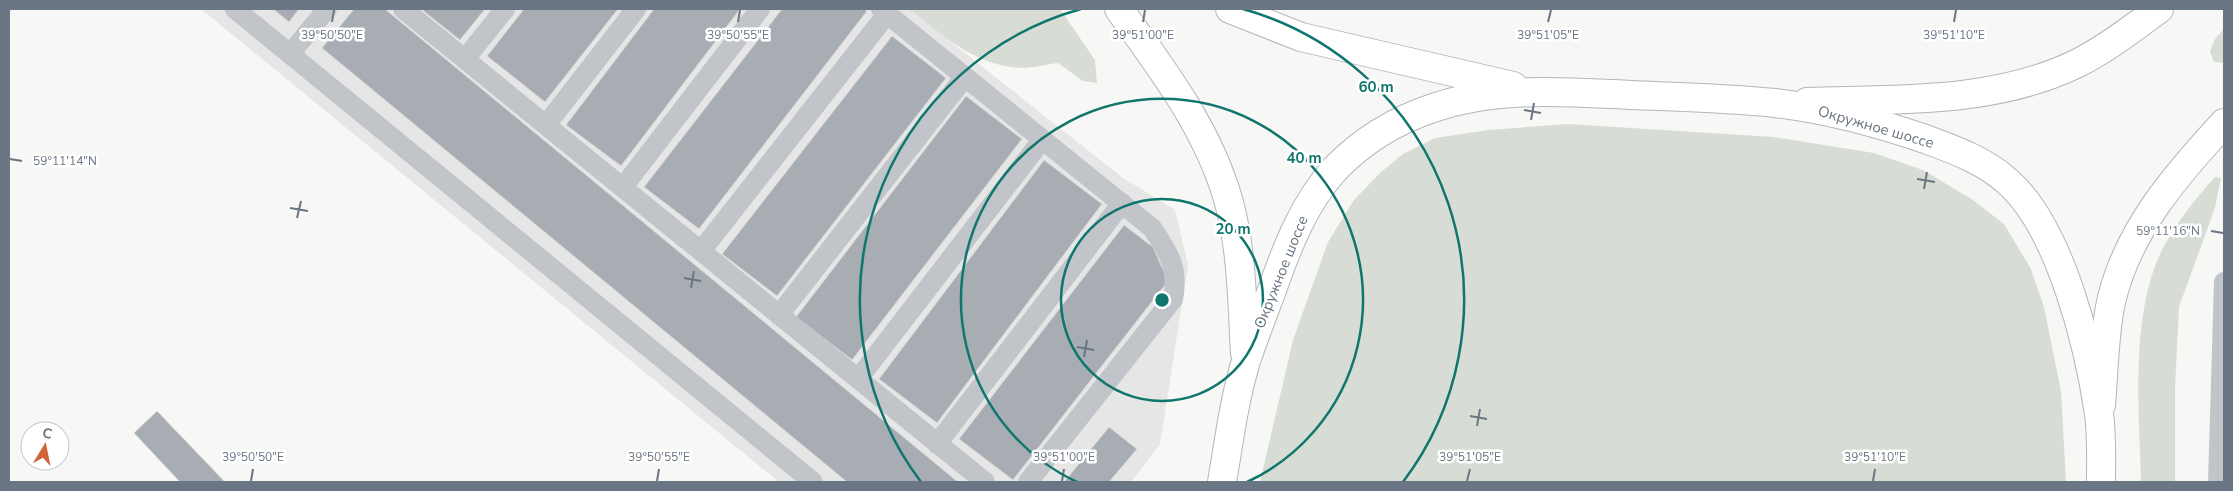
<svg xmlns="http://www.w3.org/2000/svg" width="2233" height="491" font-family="'Nunito Sans',sans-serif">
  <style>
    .built { fill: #e5e6e5 }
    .green { fill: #d7dcd5 }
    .building { fill: #a7adb3; stroke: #d9d9d7 }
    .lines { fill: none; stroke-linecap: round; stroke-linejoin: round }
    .secondary-casing { stroke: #b2b6bb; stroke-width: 30 }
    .primary-casing { stroke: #b3b6ba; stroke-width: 30 }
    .lane { stroke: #c1c4c8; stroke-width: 20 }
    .secondary { stroke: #fff; stroke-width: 28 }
    .primary { stroke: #fff; stroke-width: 28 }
    .ticks { fill: none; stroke: #6a7683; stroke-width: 2 }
    .ring { fill: none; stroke: #0f766e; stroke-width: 2.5 }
    .labels { text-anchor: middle; stroke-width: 5; stroke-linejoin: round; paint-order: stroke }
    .street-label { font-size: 15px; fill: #6a7683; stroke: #fff }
    .ticks-label { font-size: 12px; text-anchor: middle; fill: #6a7683; stroke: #fff; stroke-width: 5; stroke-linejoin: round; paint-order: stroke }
    .centre { fill: #0f766e; stroke: #fff; stroke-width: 2.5 }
    .ring-label { font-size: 15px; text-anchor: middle; font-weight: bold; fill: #0f766e; stroke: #fff; stroke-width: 5; stroke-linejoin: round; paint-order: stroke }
  </style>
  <rect width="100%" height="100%" fill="#f7f7f5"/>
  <path class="built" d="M201,9H909L1123,178L1175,210L1188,265L1160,444L1131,482H779Z"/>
  <path class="green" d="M909,9H1060L1095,60L1097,83L1083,81L1058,63C1047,64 1034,68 1023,68C975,66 945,37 909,9Z
    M2224,29V63L2214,62L2210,51L2215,39Z
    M1568,124L1773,137L1874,153L1923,170L1973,200L2004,224L2031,269L2044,307L2061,391L2066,482H1260L1293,340L1328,242L1354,200L1380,173L1403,154L1435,138L1489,130Z
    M2215,177L2221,178L2215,208L2179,307L2175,387V482H2141C2139,411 2130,312 2163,248C2177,222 2195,199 2215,177Z"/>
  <path class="building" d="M273,9H299L289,22Z
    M354,9H385L958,482H847L322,48Z
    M421,9H485L460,40Z
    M524,9H618L545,102L487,56Z
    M654,9H740L621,166L566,125Z
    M782,9H864L867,11L699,229L644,187Z
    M892,36L946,78L777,296L722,254Z
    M966,96L1022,139L852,360L796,317Z
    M1044,160L1102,204L937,423L879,379Z
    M1124,225L1153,247L1168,281L1013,480L959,439Z
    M157,411L225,482H180L134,433Z
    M1109,427L1137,449L1109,482H1064Z"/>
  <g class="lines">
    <defs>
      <path id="secondary" d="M1807,102C1896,99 1993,104 2076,64C2106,49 2133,28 2159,9
        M2101,405C2104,372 2104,334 2111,302C2127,231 2176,175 2224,123"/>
      <path id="primary" d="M1119,9C1162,69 1207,127 1228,199C1242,248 1242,302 1245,353
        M1230,9L1301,37L1513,86
        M1222,482C1229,442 1234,400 1246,361C1254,337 1263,314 1272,290C1287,247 1304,203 1335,169C1362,141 1397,120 1433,108C1497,86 1565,92 1631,95C1679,97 1727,98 1775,103C1827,109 1879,123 1928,140C1955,150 1985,161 2007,181C2060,227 2089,346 2099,414C2102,436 2101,460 2101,482"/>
    </defs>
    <use href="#secondary" class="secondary-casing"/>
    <use href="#primary" class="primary-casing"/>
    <path class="lane" d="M235,9L813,482
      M403,9L985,482
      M881,9L1152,228C1169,253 1179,268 1173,299L1028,482
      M290,54L327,9
      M465,59L505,9
      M546,125L636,9
      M623,187L760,9
      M701,251L887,14
      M779,315L964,78
      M858,379L1042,140
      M937,444L1122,203
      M2218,482L2224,282"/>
    <use href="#secondary" class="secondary"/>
    <use href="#primary" class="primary"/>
  </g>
  <path class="ticks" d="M332,22L334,10M738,22L740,10M1143,22L1145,10M1548,22L1551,10M1954,22L1956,10M1524,110L1541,113M1531,120L1534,103M10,159L22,161M1917,179L1935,182M1924,189L1927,172M290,208L308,211M297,218L301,201M2211,231L2223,233M684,278L701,281M691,288L694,271M1077,347L1094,350M1084,357L1087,340M1470,416L1487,419M1477,426L1480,409M251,481L253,469M657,481L659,469M1062,481L1064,469M1467,481L1470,469M1873,481L1875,469"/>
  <g class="ring">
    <circle cx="1162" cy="300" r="101"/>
    <path d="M1077 482A201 201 0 1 1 1247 482"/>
    <path d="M921 482A302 302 0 0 1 1081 9M1243 9A302 302 0 0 1 1403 482"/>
  </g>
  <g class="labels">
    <g class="street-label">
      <text transform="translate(1876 127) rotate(16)" y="5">Окружное шоссе</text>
      <text transform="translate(1281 272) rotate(-68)" y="5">Окружное шоссе</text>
    </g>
  </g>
  <g class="ticks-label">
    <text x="332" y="39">39°50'50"E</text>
    <text x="738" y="39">39°50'55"E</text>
    <text x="1143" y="39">39°51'00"E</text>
    <text x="1548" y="39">39°51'05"E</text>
    <text x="1954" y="39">39°51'10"E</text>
    <text x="65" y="165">59°11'14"N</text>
    <text x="2168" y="235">59°11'16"N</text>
    <text x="253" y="461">39°50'50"E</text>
    <text x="659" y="461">39°50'55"E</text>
    <text x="1064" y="461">39°51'00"E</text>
    <text x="1470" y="461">39°51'05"E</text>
    <text x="1875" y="461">39°51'10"E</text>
  </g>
  <circle cx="1162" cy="300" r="8" class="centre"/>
  <g class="ring-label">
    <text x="1376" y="92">60 m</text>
    <text x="1304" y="163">40 m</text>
    <text x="1233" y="234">20 m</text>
  </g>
  <rect width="2233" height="491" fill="none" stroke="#6a7683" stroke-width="20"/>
  <g transform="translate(45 446) rotate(10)"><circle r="24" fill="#ffffff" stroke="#c3c8cd"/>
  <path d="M0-4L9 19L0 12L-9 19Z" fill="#d0653c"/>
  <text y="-8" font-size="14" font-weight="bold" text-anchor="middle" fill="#6a7683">С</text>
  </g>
</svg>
